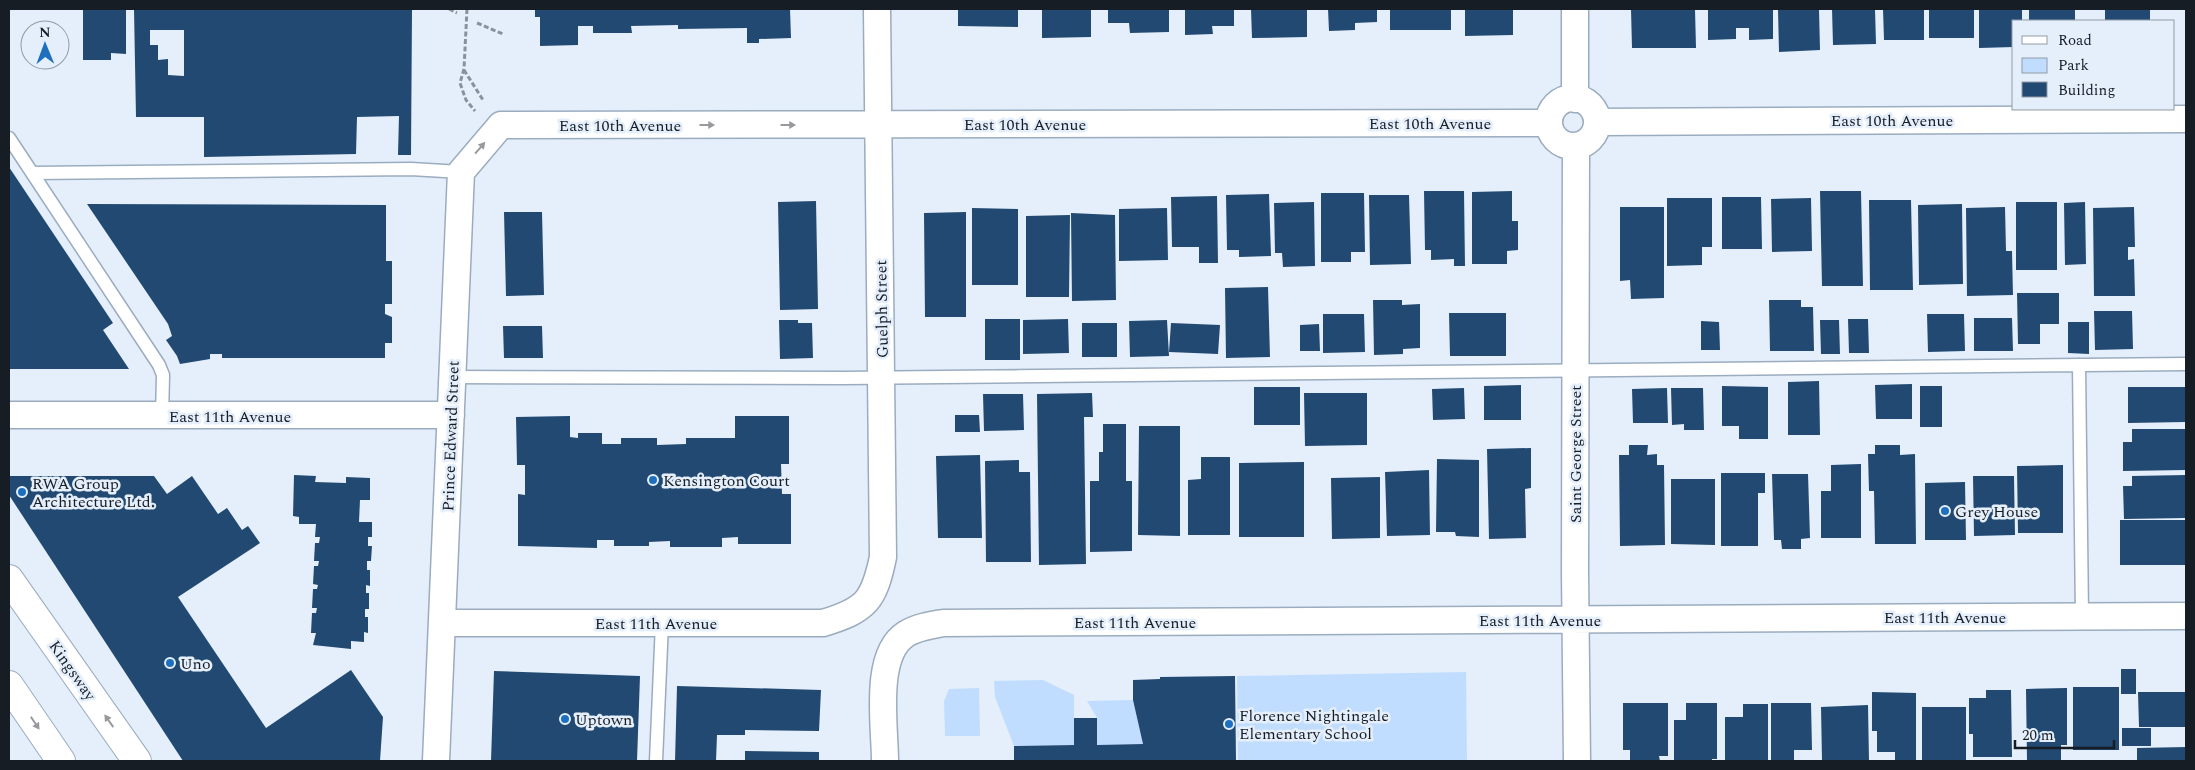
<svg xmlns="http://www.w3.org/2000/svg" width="2195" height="770" font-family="Spectral,serif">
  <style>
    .green { fill: #c0ddff }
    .building { fill: #224972; fill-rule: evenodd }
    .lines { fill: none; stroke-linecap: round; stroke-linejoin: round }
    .service-casing { stroke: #9bacbf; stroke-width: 15 }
    .minor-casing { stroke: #9bacbf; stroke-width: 29 }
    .primary-casing { stroke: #9bacbf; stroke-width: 30 }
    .path { stroke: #89929c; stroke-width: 3; stroke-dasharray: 5 2.5; stroke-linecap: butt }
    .service { stroke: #fff; stroke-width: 12 }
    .minor { stroke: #fff; stroke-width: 26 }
    .primary { stroke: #fff; stroke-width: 28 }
    .oneway { fill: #97999d }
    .poi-dot { fill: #1e70bf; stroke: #e4effb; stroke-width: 2 }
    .labels { text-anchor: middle; stroke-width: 5; stroke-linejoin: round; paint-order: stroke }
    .street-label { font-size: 16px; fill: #171d25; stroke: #e4effb }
    .poi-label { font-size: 16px; fill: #171d25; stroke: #e4effb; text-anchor: start }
  </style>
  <rect width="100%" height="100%" fill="#e4effb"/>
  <path class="green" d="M1466,672L1467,761H1238L1237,676Z
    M1043,680L1074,695V745L1014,746L995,697L994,681Z
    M979,688L980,736H945L944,701L949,689Z
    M1133,700L1143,744L1097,745V718L1087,701Z"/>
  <path class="building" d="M83,9H126V54L111,53V60H83Z
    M134,9H412L411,155H398L399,116L357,117L356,154L204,157V117H136ZM150,30H184V76L168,75V59L158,60V45H150Z
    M535,9H790L791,38L759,39V43H747V28L678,29V25L631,26L632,33H593V26H578V45L540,46V17H535Z
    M958,9H1018V27L958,26Z
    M1042,9H1091V37L1042,38Z
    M1108,9H1169V32L1130,33L1129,23H1108Z
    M1185,9H1234V26H1212L1213,34L1185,35Z
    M1251,9H1307V37L1252,38Z
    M1328,9H1377V22L1355,23V30L1329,31Z
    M1390,9H1451V30H1390Z
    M1465,9H1513V35L1465,36Z
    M1631,9H1695L1696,48H1632Z
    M1708,9H1773V39L1749,40V28H1736V39L1708,40Z
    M1778,9H1819L1820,50L1779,52Z
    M1832,9H1875L1876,44L1833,45Z
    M1883,9H1924V40H1884Z
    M1929,9H1974V38H1929Z
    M1979,9H2022V21H2014V47L1979,48Z
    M2029,9H2075V21H2029Z
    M2105,9H2150V21H2105Z
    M9,167L113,323L103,330L129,369H9Z
    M1424,191H1464L1465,266H1454V259L1431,260V250H1425Z
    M1512,191V221H1518V250L1507,251V264H1472V192Z
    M1820,191H1861L1863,286H1822Z
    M1321,193H1364L1365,252H1351V262H1321Z
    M1269,194L1271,256L1239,257V250H1227L1226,195Z
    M1369,195H1409L1411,264L1370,265Z
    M1217,196L1218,263H1199V247H1172L1171,197Z
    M1722,197H1761L1762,249H1722Z
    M1667,198H1712V247H1702V265L1667,266Z
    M1811,198L1812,251L1772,252L1771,199Z
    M1869,200H1911L1913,290H1870Z
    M816,201L818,309L780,310L778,202Z
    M1314,202L1315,266L1283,267L1282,253H1275L1274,203Z
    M2016,202H2057V270H2016Z
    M2085,202L2086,264L2065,265L2064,203Z
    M87,204L386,205V261H392V304H385V314L392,317V343H385V358H222V354H210V359L180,364L177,356L166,340L172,336L168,324Z
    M1962,204L1963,284L1919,285L1918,205Z
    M1620,207H1664V298L1631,299L1630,280L1620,281Z
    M2005,207L2006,251H2012L2013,295L1967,296L1966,208Z
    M2134,207L2135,247H2128V260L2134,259L2135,296H2094L2093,208Z
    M972,208L1018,209V285H972Z
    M1167,208L1168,260L1119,261V209Z
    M504,212H542L544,295L506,296Z
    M966,212V317H925L924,213Z
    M1071,213L1115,215L1116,300L1072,301Z
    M1070,215L1069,297H1026V216Z
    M1268,287L1270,357L1226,358L1225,288Z
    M2017,293H2059V324H2040V344H2018Z
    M1373,300H1402V305L1420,304V348L1403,349V354L1374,355Z
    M1769,300H1801V307H1813L1814,351H1770Z
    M2094,311H2132L2133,349L2095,350Z
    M1449,313H1506V356H1450Z
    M1323,314H1364L1365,352L1323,353Z
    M1927,314H1964L1965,351L1928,352Z
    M1974,318H2012L2013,351H1974Z
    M985,319H1020V360H985Z
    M1068,319L1069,353L1023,354V320Z
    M1848,319H1868L1869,353H1849Z
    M779,320H798V323H812L813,358L780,359Z
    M1167,320L1169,356L1130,357L1129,321Z
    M1820,320H1839L1840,354H1821Z
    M1701,321L1719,322L1720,350H1701Z
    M2068,322H2089V354L2068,353Z
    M1082,323H1117V357H1082Z
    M1171,323L1220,325L1218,354L1169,352Z
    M1319,324L1320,351H1300V325Z
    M503,326H542L543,358H504Z
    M1819,381L1820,435H1788V382Z
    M1912,384V419H1876L1875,385Z
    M1521,385V420H1484V386Z
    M1722,386L1768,387V439H1739V426H1722Z
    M1920,386H1942V427H1920Z
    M1254,387H1300V425H1254Z
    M2128,387H2186V422L2128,423Z
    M1464,388L1465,419L1433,420L1432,389Z
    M1667,388L1668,423H1633L1632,389Z
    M1671,388H1703L1704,430H1684V424L1672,425Z
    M1092,393L1093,417H1084L1086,564L1039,565L1037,394Z
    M1304,393H1367V445L1305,446Z
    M983,394H1023L1024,430L984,431Z
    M955,415H979L980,432H955Z
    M570,416V437L578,438V433H602V444H621V438H657V445L686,444V438H735V416H789V464H781L782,494H791V544H738V537L722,538V547H670V541L649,542V546H614V540H597V548L518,546V494L525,495V465H517L516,417Z
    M1103,424H1126V481H1132V551L1090,552V481H1099V452H1103Z
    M1139,426H1180V536L1138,535Z
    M2132,429H2186V470L2123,471V442H2132Z
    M1629,445H1648L1647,455L1657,454V465H1664L1665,545L1620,546L1619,455H1629Z
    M1875,445H1900V455L1915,454L1916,544H1875L1874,491H1869L1868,454H1875Z
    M1531,448V488L1525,489L1526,538L1489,539L1487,449Z
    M980,455L982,538H938L936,456Z
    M1201,457H1230V535H1188V480L1201,479Z
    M1437,459L1479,460V537L1456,536L1455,532H1436Z
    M1019,460V472H1030L1031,562H986L985,461Z
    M1304,462V537H1239V463Z
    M1861,464V538H1821V491H1831V465Z
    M2063,465V533H2018L2017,466Z
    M1429,470L1430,535L1387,536L1385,472Z
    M1721,473H1765V493H1758V546H1721Z
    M1772,474H1808L1810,538L1801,539V549H1782L1781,540H1774Z
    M294,475L316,476L315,482L346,483V477L370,478V500H360L359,522H372V537H368V546H372L371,561H367V570H370V586L366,585V593H369V609H365V617H368V633L364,632V642L351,641V649L313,645L316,633H311L312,613H316L317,608H312L313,589H317L318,585L313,584L314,566H318L319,561H314L315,543H319L320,537H315L316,524H299V517L293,516Z
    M2186,475V518L2124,519L2123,486H2132V476Z
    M9,476H154L167,494L192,476L218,514L227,508L242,530L248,526L260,543L178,597L266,728L351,670L383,717L380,761H183L9,495Z
    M1973,476H2014L2015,535L1974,536Z
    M1380,477V538L1332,539L1331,478Z
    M1671,479H1715V545L1671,544Z
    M1965,482L1966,540H1925V483Z
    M2120,520H2186V565H2120Z
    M2121,669H2136V694H2121Z
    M494,671L640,676L637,761H491Z
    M1235,676L1236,761H1014V746L1074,745V718H1097V745L1143,744L1133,700V680L1160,679V677Z
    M677,686L821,690L819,731L745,730V735H717L716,761H675Z
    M2073,687H2119V750H2073Z
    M2067,688V745H2061V761H2027L2026,689Z
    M1986,690H2011L2012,757H1973V734H1969V698H1986Z
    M1872,692L1916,693V761H1895V752H1877V731H1872Z
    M2138,692H2186V727H2139Z
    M1623,703H1668V756H1659L1660,761H1630V750H1623Z
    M1686,703H1717V759H1712V761H1674V720H1686Z
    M1771,703H1811L1812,750H1794V761H1771Z
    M1743,704H1768V761H1725V717H1743Z
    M1868,705L1869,761H1822L1821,707Z
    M1922,707H1966V761H1922Z
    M2122,728H2151V746H2122Z
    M2186,747V761H2137V748Z
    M745,751L819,752V761H745Z"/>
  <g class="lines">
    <defs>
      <path id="service" d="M9,138L159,365L163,375L162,417
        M32,173L411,169L461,172
        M2079,365L2082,616
        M452,377L844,378L2186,364
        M656,761L662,623"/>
      <path id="minor" d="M1575,9V99
        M1549 122a24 24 0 1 1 48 0a24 24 0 1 1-48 0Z
        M1597,122L2186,119
        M1576,146L1575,572L1577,761
        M9,415H451
        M443,623H823C866,610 874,601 883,557L877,9
        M436,761L461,172L501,125L1549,123
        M885,761C885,726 873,655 906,634C917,627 931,625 943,623L2186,616"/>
      <path id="primary" d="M9,579L137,761
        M9,685L61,761"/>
    </defs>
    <use href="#service" class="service-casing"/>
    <use href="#minor" class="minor-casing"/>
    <use href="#primary" class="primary-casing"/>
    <path class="path" d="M449,9L457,13
      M467,9L464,69L460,83L466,100L475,111
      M477,23L503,34
      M464,70L483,100"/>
    <use href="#service" class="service"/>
    <use href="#minor" class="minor"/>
    <use href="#primary" class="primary"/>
  </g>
  <defs><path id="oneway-solid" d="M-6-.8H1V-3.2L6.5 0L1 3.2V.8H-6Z" transform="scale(1.25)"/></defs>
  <g class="oneway">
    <use href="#oneway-solid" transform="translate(707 125)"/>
    <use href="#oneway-solid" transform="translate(788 125)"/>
    <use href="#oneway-solid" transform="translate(480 148) rotate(-49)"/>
    <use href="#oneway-solid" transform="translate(109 721) rotate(-125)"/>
    <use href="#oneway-solid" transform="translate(35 723) rotate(56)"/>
  </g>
  <g class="poi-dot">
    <circle cx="653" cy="480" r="5"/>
    <circle cx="22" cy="492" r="5"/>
    <circle cx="1945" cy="511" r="5"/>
    <circle cx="170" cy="663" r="5"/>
    <circle cx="565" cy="719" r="5"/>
    <circle cx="1229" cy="724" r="5"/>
  </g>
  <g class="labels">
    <g class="street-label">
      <text x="1892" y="126">East 10th Avenue</text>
      <text x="1430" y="129">East 10th Avenue</text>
      <text x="1025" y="130">East 10th Avenue</text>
      <text x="620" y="131">East 10th Avenue</text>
      <text transform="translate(881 309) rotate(-91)" y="6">Guelph Street</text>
      <text x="230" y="422">East 11th Avenue</text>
      <text transform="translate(450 436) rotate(-88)" y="6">Prince Edward Street</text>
      <text transform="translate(1575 454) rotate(-90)" y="6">Saint George Street</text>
      <text x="1945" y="623">East 11th Avenue</text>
      <text x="1540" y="626">East 11th Avenue</text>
      <text x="1135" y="628">East 11th Avenue</text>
      <text x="656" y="629">East 11th Avenue</text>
      <text transform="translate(73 670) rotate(55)" y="6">Kingsway</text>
    </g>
    <g class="poi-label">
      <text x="663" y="486">Kensington Court</text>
      <text x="32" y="489">RWA Group<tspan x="32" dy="18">Architecture Ltd.</tspan></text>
      <text x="1955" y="517">Grey House</text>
      <text x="180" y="669">Uno</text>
      <text x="1239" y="721">Florence Nightingale<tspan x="1239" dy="18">Elementary School</tspan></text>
      <text x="575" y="725">Uptown</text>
    </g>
  </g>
  <rect width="2195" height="770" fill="none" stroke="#171d25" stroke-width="20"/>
  <rect x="2012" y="20" width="162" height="90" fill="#e4effb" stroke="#929ba5"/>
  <rect x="2022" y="36" width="25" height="8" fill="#ffffff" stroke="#929ba5"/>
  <text x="2058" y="45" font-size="15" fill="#171d25">Road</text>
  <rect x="2022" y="58" width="25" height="15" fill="#c0ddff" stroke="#929ba5"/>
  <text x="2058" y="70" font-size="15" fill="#171d25">Park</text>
  <rect x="2022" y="82" width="25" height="15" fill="#224972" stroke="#929ba5"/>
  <text x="2058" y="95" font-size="15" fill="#171d25">Building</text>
  <g transform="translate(45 45) rotate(359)"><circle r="24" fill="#e4effb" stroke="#929ba5"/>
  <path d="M0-4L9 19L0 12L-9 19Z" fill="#1e70bf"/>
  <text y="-8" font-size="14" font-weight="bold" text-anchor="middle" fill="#171d25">N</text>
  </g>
  <path d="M2015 740v8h99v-8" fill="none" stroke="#171d25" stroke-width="2.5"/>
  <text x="2022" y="740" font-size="15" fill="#171d25" stroke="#e4effb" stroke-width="4" paint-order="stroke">20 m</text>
</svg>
